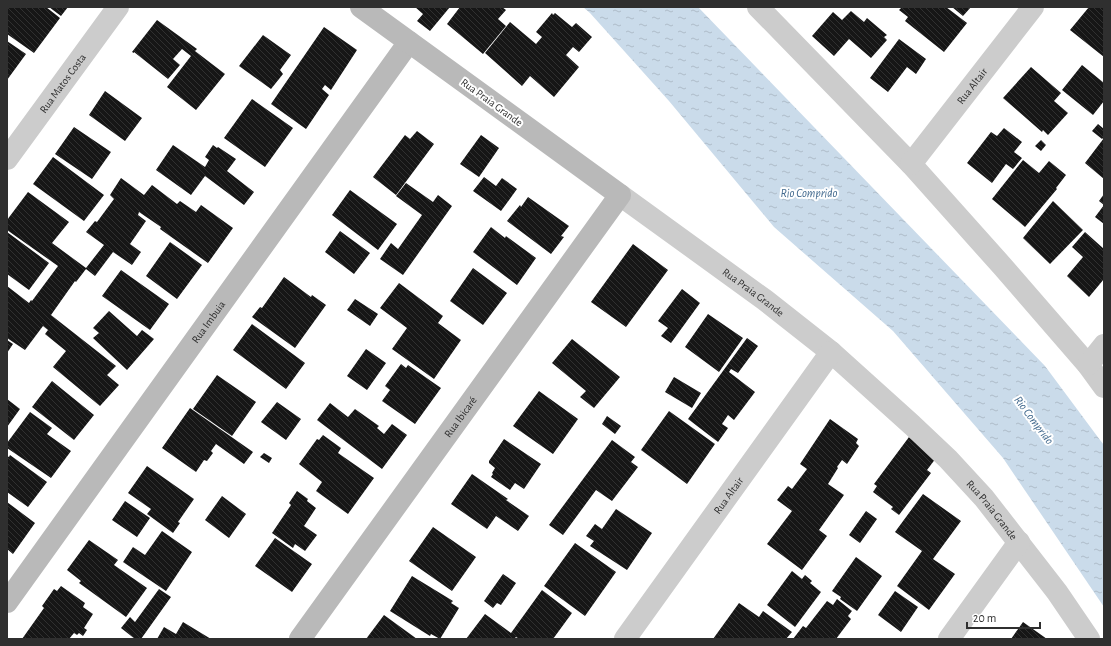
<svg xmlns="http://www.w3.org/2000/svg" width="1111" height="646" font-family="'Alegreya Sans',sans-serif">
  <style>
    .water { fill: url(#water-ripples) }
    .building { fill: url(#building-back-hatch) }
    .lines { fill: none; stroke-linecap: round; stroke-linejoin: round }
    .street { stroke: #ccc; stroke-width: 22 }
    .secondary { stroke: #b9b9b9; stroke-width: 22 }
    .labels { text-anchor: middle; stroke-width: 4; stroke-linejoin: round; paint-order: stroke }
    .street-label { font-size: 11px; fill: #2f2f2f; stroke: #fff }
    .water-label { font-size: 12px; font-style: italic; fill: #40688d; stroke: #fff }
  </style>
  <defs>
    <pattern id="water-ripples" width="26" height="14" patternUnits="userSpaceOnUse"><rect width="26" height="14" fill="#cadbea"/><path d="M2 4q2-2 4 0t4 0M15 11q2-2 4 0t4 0" fill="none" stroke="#aebcc9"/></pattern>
    <pattern id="building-back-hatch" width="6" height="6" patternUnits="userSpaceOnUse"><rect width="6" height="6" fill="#161616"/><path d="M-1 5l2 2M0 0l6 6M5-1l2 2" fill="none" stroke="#303030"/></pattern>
  </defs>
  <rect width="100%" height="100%" fill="#fff"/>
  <path class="water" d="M583,7H698L1045,366L1100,440L1104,445V607L1003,458L893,331L774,227L669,101L590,13Z"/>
  <path class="building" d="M7,7H46L60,18L34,53L7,34Z
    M49,7H68L61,16Z
    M415,7H450L430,31L417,21L423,14Z
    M460,7H502L506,10L498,19L506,26L483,54L447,24Z
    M902,7H946L967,23L944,52L905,21L908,17L899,10Z
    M952,7H971L963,16Z
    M1089,7H1104V57L1070,30Z
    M851,11L864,22L867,18L887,35L884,37L887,40L871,58L849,39L834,56L812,36L833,12L842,20Z
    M552,13L553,15L555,13L572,27L576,23L592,37L579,52L573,47L566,55L579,67L554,97L530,76L522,86L485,53L510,22L536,44L542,37L536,32Z
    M157,20L197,49L195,51L225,74L196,110L167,87L191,56L182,49L173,59L180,65L168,79L134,52V53L132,52Z
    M324,27L357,50L331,90L325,85L322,89L329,95L306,129L271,104Z
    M263,35L291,55L280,70L283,74L271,89L239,66Z
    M899,39L926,59L916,74L907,67L888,92L870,78Z
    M7,41L26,54L7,80Z
    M1082,65L1104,83V101L1093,115L1062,90Z
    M1031,67L1061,93L1054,101L1068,113L1048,135L1043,130L1042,132L1003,98Z
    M105,91L142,118L125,141L89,115Z
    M252,99L293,128L265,167L224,138Z
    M1098,124L1104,129V137L1102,139L1092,131Z
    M74,127L111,152L92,179L55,154Z
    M1004,128L1022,142L1014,152L1022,158L1013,169L1006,164L992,183L967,163L991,132L997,136Z
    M417,131L434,144L396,195L373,177L405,135L410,139Z
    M481,135L499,148L479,177L460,164Z
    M1104,138V179L1085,163Z
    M1041,140L1046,145L1041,151L1035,146Z
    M173,145L205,167L209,160L205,157L213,145L217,148L218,147L236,159L227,171L254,192L244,205L205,176L191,195L156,170Z
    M53,157L104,195L84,221L33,184Z
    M1023,160L1039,173L1049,161L1066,175L1056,188L1057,189L1025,227L992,199Z
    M484,177L496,186L502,178L517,189L501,211L473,191Z
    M121,178L144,195L152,185L177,204L180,201L196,212L201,205L233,228L208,263L160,229L161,227L139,212L138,215L146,221L130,244L141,252L132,265L113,252L95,276L86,269L76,282L75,281L51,315L116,366L107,375L119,385L100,406L53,367L66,351L45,334L48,330L43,326L25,350L7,338V286L29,303L31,300L32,301L58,266L7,230V220L28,192L69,222L52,243L86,268L104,245L86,232L95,221L97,222L114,199L110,195Z
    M406,183L433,202L438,195L452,206L403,275L380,259L391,243L398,249L422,215L396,196Z
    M350,190L397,224L378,250L332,215Z
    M1104,194V205L1099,201Z
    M528,197L569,226L561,236L564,237L551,254L507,221L520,205L521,207Z
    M1053,201L1083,230L1050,264L1023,238Z
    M1104,205V224L1095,217Z
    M491,227L505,238L506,236L536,258L517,285L473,252Z
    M340,231L370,253L354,274L325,252Z
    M7,232L49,263L29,290L7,274Z
    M1085,232L1104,249V279L1089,297L1067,276L1083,257L1072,247Z
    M170,242L202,265L177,299L146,276Z
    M633,244L668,270L626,327L591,302Z
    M473,268L507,293L483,325L450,301Z
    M121,270L169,304L150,330L102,296Z
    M284,277L311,297L312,295L326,305L295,348L252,317L260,307L262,308Z
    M399,283L443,316L438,323L461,340L434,379L392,349L407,328L380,308Z
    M682,289L700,303L671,343L661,336L668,328L658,321Z
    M355,299L378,314L370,326L347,310Z
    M109,311L137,336L142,330L154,339L127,370L93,338L99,333L93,328Z
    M708,314L743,338L719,372L685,347Z
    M252,324L305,363L286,389L233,350Z
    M747,338L758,346L738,373L731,369L729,372L755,392L734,420L728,415L722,424L728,428L718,442L688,419Z
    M572,339L620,377L594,408L580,397L586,391L552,363Z
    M7,340L13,344L7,353Z
    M366,349L386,363L367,390L347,376Z
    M401,364L406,368L408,365L441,388L415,424L382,401L390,390L385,386Z
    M217,375L256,402L232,436L193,409Z
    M674,377L701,393L692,408L665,392Z
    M52,381L94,415L74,440L32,407Z
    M539,391L578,419L553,454L513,426Z
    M7,399L20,409L7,427Z
    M277,402L301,419L286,440L261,422Z
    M330,403L348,417L355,409L379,426L377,428L384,434L392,424L407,435L382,469L317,420Z
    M190,408L253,452L244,464L216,444L211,451L213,453L207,461L204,460L196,472L162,448Z
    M669,411L715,444L687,484L641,450Z
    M30,412L52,428L47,434L71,451L51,478L7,448V443Z
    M607,416L621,426L615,434L602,424Z
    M830,419L858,439L856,443L859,446L847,464L842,460L837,467L838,468L828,484L844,495L819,530L827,536L802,570L767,544L792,511L777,500L788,486L792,489L807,469L800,464Z
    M323,435L341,448L338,453L374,478L348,514L316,491L322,482L299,464L317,439L319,440Z
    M909,437L936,458L927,470L931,473L899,515L891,509L893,507L873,492L877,486L874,484Z
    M504,439L541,464L524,489L515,483L510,490L491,477L493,474L492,473L495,468L489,463V461Z
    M612,440L635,457L631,462L638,467L612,501L596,490L563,535L549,525Z
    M264,453L272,458L269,463L260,457Z
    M10,455L47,482L28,507L7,492V456L9,457Z
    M147,466L194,499L178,522L180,523L173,533L147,514L151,509L128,493Z
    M472,474L508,499L506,500L529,516L518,531L496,516L487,529L451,504Z
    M297,491L308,499L307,501L316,508L304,526L317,535L305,551L295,544L293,548L272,533L291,505L289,503Z
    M923,494L961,521L933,559L955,574L929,610L897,586L922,551L895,532Z
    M222,496L246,514L229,538L205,520Z
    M125,501L150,518L137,537L112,520Z
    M7,502L35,523L13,554L7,549Z
    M616,509L652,533L627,570L590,546L594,541L586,536L595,524L602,529Z
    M866,511L877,519L860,543L849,535Z
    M433,527L476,557L452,591L409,561Z
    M162,531L192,552L166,591L123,562L133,547L145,555Z
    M275,538L312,564L292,592L255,566Z
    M89,540L118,560L114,565L147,588L126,617L79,583L81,581L67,570Z
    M575,543L616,572L585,616L544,586Z
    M856,557L882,576L857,611L840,599L841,597L832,591Z
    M792,571L802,579L805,575L812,581L810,583L821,592L795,627L767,605Z
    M503,574L516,583L501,605L497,603L493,608L484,601Z
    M412,576L453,601L451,603L459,608L440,639L431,634L430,636L390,611Z
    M61,586L85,603L83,607L93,614L84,628L87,630L83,636L79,633L77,635L74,633L69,639H22L44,608L42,606L54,589L57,591Z
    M159,589L171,597L141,639H135L121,628L130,617L135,622Z
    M542,590L572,613L553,639H519L516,637L514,639H466L485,614L511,633Z
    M895,591L918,607L901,632L878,615Z
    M837,599L852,611L848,616L851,619L836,639H822L820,638L819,639H793L803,626L806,628L827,601L833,605Z
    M739,603L759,617L763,611L792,632L786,639H713Z
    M384,615L417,639H366Z
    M183,622L211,639H157L164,627L176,634Z
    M1023,622L1047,639H1011Z"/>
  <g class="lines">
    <g class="street">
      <path d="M758,7L911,164L1003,267L1088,365L1104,387"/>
      <path id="s1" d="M7,159L118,7"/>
      <path id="s2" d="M911,164L1033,7"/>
      <path id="s3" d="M620,195L765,300L831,352L912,425L948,459L984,498L1057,592L1089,639"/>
      <path d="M1088,365L1104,345"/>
      <path id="s4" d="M625,639L831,352"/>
      <path d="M949,639L1019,542"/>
    </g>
    <g class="secondary">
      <path id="s5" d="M7,602L409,42"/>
      <path id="s6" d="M300,639L620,195L361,7"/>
    </g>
  </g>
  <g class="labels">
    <g class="street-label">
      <text dy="4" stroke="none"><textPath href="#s1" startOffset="94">Rua Matos Costa</textPath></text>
      <text dy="4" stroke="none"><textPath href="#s2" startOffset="99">Rua Altair</textPath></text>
      <text transform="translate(492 102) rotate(36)" y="4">Rua Praia Grande</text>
      <text dy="4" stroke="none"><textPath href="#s3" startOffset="165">Rua Praia Grande</textPath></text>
      <text dy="4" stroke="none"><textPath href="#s5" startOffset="345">Rua Imbuia</textPath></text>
      <text dy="4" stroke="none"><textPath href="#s6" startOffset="274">Rua Ibicaré</textPath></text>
      <text dy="4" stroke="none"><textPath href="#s4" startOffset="177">Rua Altair</textPath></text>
      <text dy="4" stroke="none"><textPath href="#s3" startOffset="489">Rua Praia Grande</textPath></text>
    </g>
    <g class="water-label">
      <text x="809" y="197">Rio Comprido</text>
      <text transform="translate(1034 420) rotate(53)" y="4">Rio Comprido</text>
    </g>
  </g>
  <rect width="1111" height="646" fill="none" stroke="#2f2f2f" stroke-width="16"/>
  <path d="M967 622v6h73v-6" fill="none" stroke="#2f2f2f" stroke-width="2"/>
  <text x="973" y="622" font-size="12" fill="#2f2f2f" stroke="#ffffff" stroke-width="3" paint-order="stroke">20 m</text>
</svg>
